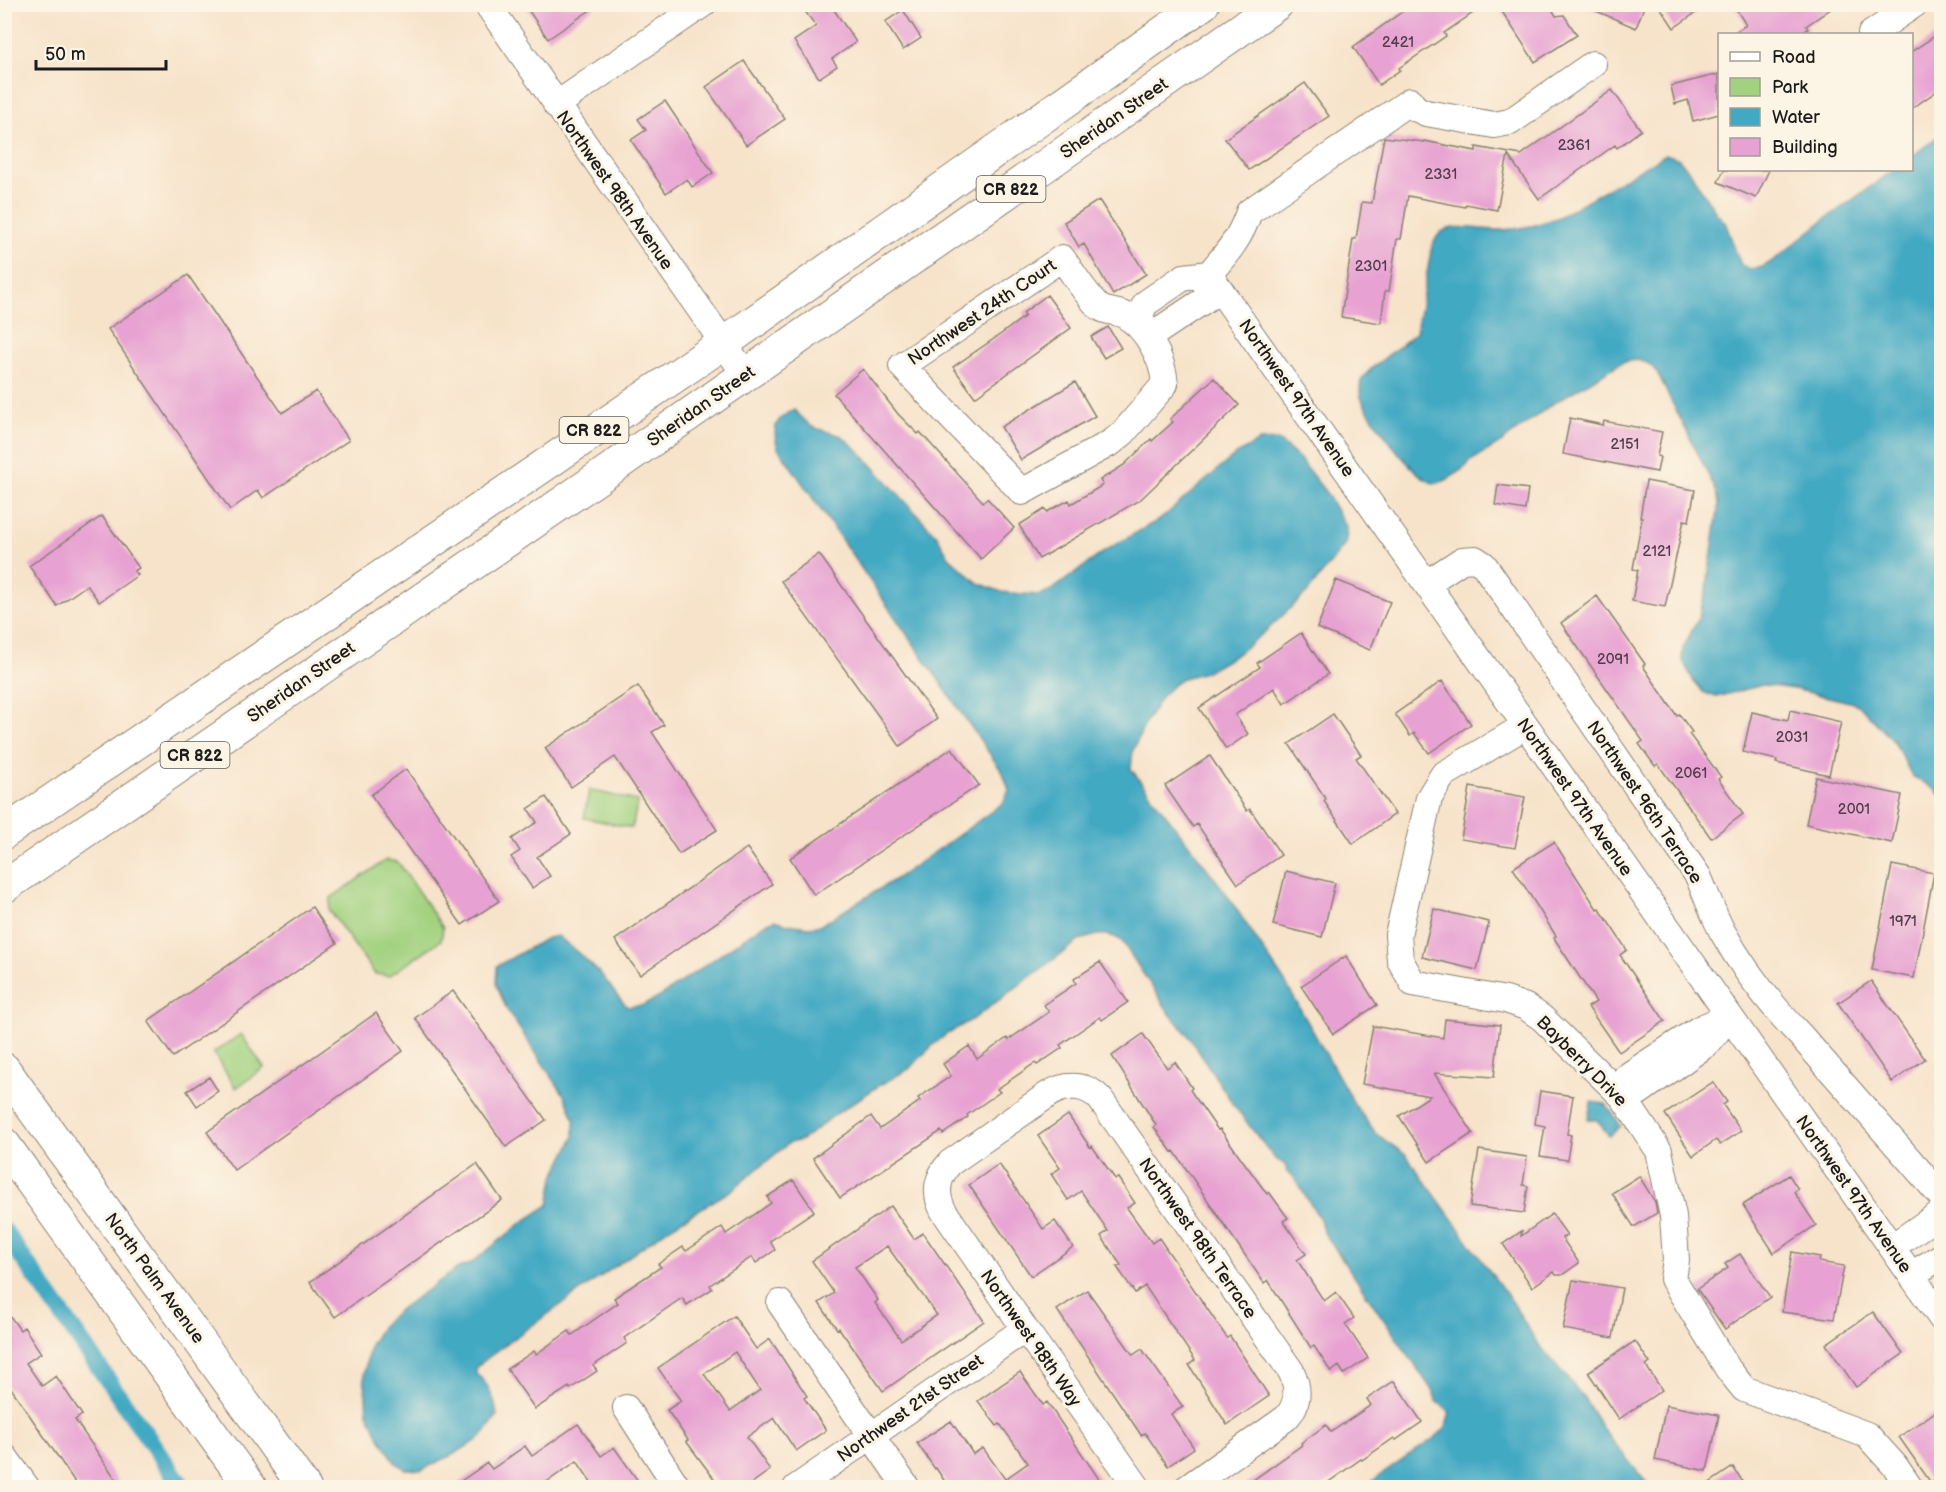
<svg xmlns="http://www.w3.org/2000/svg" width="1946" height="1492" font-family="'Balsamiq Sans',sans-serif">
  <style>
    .green { fill: #a2d280; stroke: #5f774e; stroke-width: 1.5 }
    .water { fill: #43a9c3; stroke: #306270; stroke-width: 1.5 }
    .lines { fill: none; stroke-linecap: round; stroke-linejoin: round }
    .canal { stroke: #43a9c3; stroke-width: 18 }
    .building { fill: #e7a1d2; fill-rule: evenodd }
    .minor-casing { stroke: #8a8073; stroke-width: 28 }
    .major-casing { stroke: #8a8073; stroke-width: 34 }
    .minor { stroke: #fff; stroke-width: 26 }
    .major { stroke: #fff; stroke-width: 32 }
    .labels { text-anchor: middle; stroke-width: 6; stroke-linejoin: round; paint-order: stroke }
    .number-label { font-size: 15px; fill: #4f3d4a }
    .shield { fill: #fcf5e5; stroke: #5f5d58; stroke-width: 1.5 }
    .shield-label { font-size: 16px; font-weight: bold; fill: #1c1c1c }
    .street-label { font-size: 18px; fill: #1c1c1c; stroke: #fcf5e5 }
  </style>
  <rect width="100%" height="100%" fill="#fcf5e5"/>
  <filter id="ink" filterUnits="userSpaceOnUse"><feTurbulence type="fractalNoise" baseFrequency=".0167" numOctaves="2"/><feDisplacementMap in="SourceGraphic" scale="12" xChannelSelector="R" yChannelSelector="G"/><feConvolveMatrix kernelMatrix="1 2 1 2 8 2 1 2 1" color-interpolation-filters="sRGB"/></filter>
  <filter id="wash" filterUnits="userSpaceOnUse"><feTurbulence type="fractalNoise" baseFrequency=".008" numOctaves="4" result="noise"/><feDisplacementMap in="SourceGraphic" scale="24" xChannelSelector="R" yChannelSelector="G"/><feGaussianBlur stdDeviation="1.35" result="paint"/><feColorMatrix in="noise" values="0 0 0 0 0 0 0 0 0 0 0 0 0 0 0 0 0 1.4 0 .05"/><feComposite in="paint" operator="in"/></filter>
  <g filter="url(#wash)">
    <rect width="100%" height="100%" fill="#f7e3ca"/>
    <path class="green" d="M589,790L638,801L632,828L584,818Z
      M386,860L398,862L443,928L441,940L389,976L375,974L329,910L331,898Z
      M241,1034L264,1068L236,1088L213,1053Z"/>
    <path class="water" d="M1941,134V797L1936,790L1912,776L1894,742L1863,709L1854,703L1794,689L1763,685L1716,697L1703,692L1694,682L1682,659L1683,648L1698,619L1706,592L1719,503L1717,493C1701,459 1684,426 1667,393C1663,384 1658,371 1650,365C1641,358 1629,360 1619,364L1552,404L1502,442L1469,462L1468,465C1459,471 1447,482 1436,483C1418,485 1363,410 1360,394C1360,390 1360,384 1361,381C1366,369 1404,345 1416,332L1432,246C1435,241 1437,234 1443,231C1458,224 1479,230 1495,230C1517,230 1538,226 1559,217L1666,154L1679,159L1692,175L1716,213L1725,222L1741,265L1751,269L1763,267L1774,260L1824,220L1894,170H1912V156Z
      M794,410L812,427L842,436L860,452L937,536L949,557L978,583L1002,592L1023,594L1040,595L1053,589L1108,549L1162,518L1235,455L1259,441L1278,440L1299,458L1327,494L1347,528L1346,543L1308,592L1266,631L1239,653L1208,671L1180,679L1162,696L1147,720L1133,750L1131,769L1223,889L1286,984L1355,1105L1375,1133L1406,1155L1512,1302L1536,1341L1584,1398L1604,1431L1650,1487H1364L1434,1438L1445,1429L1449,1420V1412L1437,1401L1432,1390L1323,1231L1320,1219L1293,1176L1287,1172L1285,1164L1275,1159L1235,1107L1188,1035L1170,1014L1121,940C1105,931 1096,935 1080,940L976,1017L947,1034L933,1045L909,1069L880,1085L836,1114L802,1140L789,1143L732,1190L672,1226L510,1341L476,1367V1374C489,1383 495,1400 497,1416L481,1438L456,1453L422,1470L405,1469L395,1462L378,1435L367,1411L364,1374L370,1345L383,1324L400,1309L458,1268L470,1264L524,1221L549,1205L554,1177L574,1137V1118L564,1095L507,1010L496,984L497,966L547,938L558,936C574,949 590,962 604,978C612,988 617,998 628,1007L643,1005L658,998L763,925L775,920L788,924L809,927L821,925L894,880L942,847L1003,803L1009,790L1003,773L778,448C772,428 774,419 794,410Z
      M1591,1102L1606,1104L1621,1126L1609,1136L1597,1120L1588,1119Z"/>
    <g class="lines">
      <path class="canal" d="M4,1231L183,1488"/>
    </g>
    <g id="blocks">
      <path class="building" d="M524,4H599L548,39Z
        M812,4H830L856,42L832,59L837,66L819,78L794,41L816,26L804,10Z
        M1413,4H1486L1444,33L1446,36L1399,68L1400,70L1379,85L1353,47Z
        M1497,4H1549L1556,16L1564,15L1577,35L1535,62Z
        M1580,4H1645L1636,28Z
        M1658,4H1708L1674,28Z
        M1733,4H1838L1806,26L1808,29L1800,34H1732L1746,25Z
        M903,10L921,38L903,50L885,22Z
        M1941,32V88L1911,109V52Z
        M744,61L785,119L746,145L706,87Z
        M1719,74V114L1693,121L1688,100L1675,104L1671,86Z
        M1305,83L1329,116L1249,170L1225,139Z
        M1612,90L1641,130L1617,148L1615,145L1539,199L1508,155L1497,210L1466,204L1465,207L1408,196L1401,239H1397L1389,291H1385L1381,323L1341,317L1353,239H1356L1362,202L1372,203L1384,137L1424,142V141L1476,151V147L1521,155Z
        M665,101L713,173L692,187L687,179L666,193L631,140L646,130L638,119Z
        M1724,170H1769L1756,198L1718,182Z
        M1099,200L1146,274L1113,295L1084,244L1079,247L1064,222Z
        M188,275L282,413L316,391L349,440L263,498L258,490L230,510L108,329Z
        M1047,295L1071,328L975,397L953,367L1001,334L1025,316L1023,313Z
        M1108,327L1121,348L1104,358L1091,337Z
        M863,369L898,414L918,434L920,432L983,502L987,498L1014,528L981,559L834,394Z
        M1214,378L1239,405L1141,499L1039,559L1019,525L1045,509L1047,512L1069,500L1071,504L1103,485L1100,480L1124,465L1151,439L1152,441L1173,422L1170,419Z
        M1075,382L1095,416L1021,460L1001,427Z
        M1570,418L1603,425L1604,421L1662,432L1657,456L1660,457L1657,472L1563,454Z
        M1646,481L1695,490L1689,521L1684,520L1665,607L1632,601L1638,570L1633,569L1642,518H1640Z
        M1498,485L1528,489L1525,510L1495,505Z
        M102,516L139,568L134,571L138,575L99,602L87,585L57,606L29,566Z
        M819,554L937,719L900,746L781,581Z
        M1336,580L1390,602L1370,650L1317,628Z
        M1597,596L1645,664L1643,666L1677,716L1679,714L1692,732L1689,734L1721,777L1718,779L1743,814L1711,838L1658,764L1655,766L1639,744L1643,741L1561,623Z
        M1301,633L1328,674L1284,704L1274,688L1235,715L1248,734L1226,749L1199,708L1260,667L1257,663Z
        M1442,681L1471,724L1429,753L1414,733L1410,736L1395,714Z
        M638,686L664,725L652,732L717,830L679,854L615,757L571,787L545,748Z
        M1790,710L1841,722L1829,775L1776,763L1777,760L1743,752L1752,712L1788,720Z
        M1333,714L1361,755L1356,758L1395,814L1353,844L1324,801L1326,799L1289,744Z
        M952,748L979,785L814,895L790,858Z
        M1210,756L1247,811L1250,809L1281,855L1238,884L1197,824L1193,827L1165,786Z
        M406,769L499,901L462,925L371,795Z
        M1816,777L1902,795L1892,843L1806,824Z
        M1470,787L1525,797L1515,848L1461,839Z
        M546,797L571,834L537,857L550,876L532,888L511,857L520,851L512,839L537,822L528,809Z
        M1554,842L1597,909L1599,908L1627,950L1620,955L1665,1021L1619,1052L1588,1007L1596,1002L1554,938L1556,936L1513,868Z
        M747,848L772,884L640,975L615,940Z
        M1892,865L1934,873L1914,978L1872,970Z
        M1286,871L1335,883L1322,937L1273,925Z
        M312,907L337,943L173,1057L148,1021Z
        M1434,909L1489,922L1477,970L1422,957Z
        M1346,956L1377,1005L1333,1034L1301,986Z
        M1100,962L1128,1002L1102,1020L1100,1017L1060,1045L1062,1048L1037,1065L1035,1063L997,1089L1000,1092L967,1115L968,1117L943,1134L941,1131L840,1198L813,1158L871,1116L880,1129L920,1101L918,1098L951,1076L943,1064L969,1046L977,1059L1007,1038L1008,1040L1049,1012L1044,1005L1076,983L1074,979Z
        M1871,981L1925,1059L1892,1082L1838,1003Z
        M453,991L546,1120L506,1147L415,1018Z
        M376,1013L403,1051L234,1170L207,1132Z
        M1445,1019L1500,1025L1494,1077L1434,1073L1473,1133L1429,1162L1399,1116L1430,1096L1362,1084L1373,1026L1443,1038Z
        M1143,1034L1167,1068L1175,1062L1192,1088L1190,1090L1218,1130L1220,1129L1267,1194L1269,1192L1288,1218L1283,1221L1306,1254L1297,1260L1324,1301L1336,1292L1354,1318L1345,1324L1368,1358L1344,1374L1339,1366L1331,1372L1314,1346L1311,1348L1268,1280L1264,1283L1174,1151L1172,1152L1154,1127L1156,1125L1112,1056Z
        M209,1077L218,1091L197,1106L187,1091Z
        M1713,1082L1727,1102L1723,1105L1741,1131L1720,1145L1716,1140L1693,1156L1665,1114Z
        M1540,1091L1573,1096L1567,1134L1571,1135L1567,1160L1540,1156L1545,1126L1535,1124Z
        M1068,1115L1090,1147L1092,1146L1115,1179L1118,1178L1135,1203L1127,1208L1152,1243L1159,1238L1227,1338L1230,1336L1269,1396L1227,1425L1189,1365L1195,1360L1145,1286L1135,1293L1117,1267L1121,1265L1101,1236L1108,1231L1081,1191L1068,1200L1051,1174L1060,1168L1038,1136Z
        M1479,1150L1527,1157L1523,1185L1528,1186L1524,1213L1470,1206Z
        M477,1164L502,1200L335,1317L310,1282Z
        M999,1164L1043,1229L1055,1221L1073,1247L1031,1276L969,1185Z
        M1789,1175L1798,1189L1794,1192L1816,1225L1774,1253L1743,1205Z
        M1639,1176L1655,1202L1657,1213L1634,1227L1612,1193Z
        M793,1180L814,1211L770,1241L775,1250L756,1263L752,1257L710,1285L712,1289L687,1305L682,1298L624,1338L627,1343L593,1366L597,1371L570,1389L569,1387L535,1409L507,1369L534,1351L536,1354L569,1331L572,1335L618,1303L614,1298L661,1267L658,1264L683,1247L686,1251L722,1227L726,1234L771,1203L767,1197Z
        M891,1206L914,1239L923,1233L984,1321L883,1391L839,1328L837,1329L819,1303L834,1293L812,1261ZM887,1246L937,1315L901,1340L875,1303L878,1300L855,1267Z
        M1552,1214L1567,1235L1562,1238L1579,1263L1562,1275H1556L1554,1272L1532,1287L1503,1244L1522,1231L1521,1236Z
        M1792,1252L1820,1257L1819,1262L1844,1266L1834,1319L1782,1312Z
        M1740,1254L1770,1297L1725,1329L1697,1289L1728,1268L1725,1264Z
        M1573,1280L1622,1288L1613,1338L1563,1329Z
        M1087,1290L1133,1355L1142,1349L1183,1407L1171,1414L1194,1448L1168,1466L1145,1433L1141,1435L1057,1310Z
        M4,1308L20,1330L24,1327L41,1353L26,1363L42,1386L56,1376L82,1415L75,1420L122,1488H79L11,1388L9,1389L4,1381Z
        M1873,1312L1903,1354L1856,1387L1826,1344Z
        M734,1316L756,1349L770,1339L807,1396L804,1398L826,1430L796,1451L774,1418L747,1437L770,1470L745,1488H721L686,1441L688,1440L667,1410L681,1401L658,1368ZM735,1352L760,1390L730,1411L704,1374Z
        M1635,1341L1650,1363L1646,1366L1662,1390L1619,1419L1588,1372Z
        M1020,1372L1043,1405L1047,1402L1105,1488H949L936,1468L935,1469L917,1443L951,1421L973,1454L983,1448L1005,1479L1028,1463L1000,1424L997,1426L978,1401Z
        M1394,1381L1422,1422L1396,1440L1394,1438L1362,1460L1361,1459L1320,1488H1242L1302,1445L1301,1443L1326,1425L1331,1432L1371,1405L1367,1399Z
        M1666,1405L1719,1415L1707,1471L1655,1460Z
        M1941,1408V1476L1931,1483L1899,1437Z
        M578,1424L601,1456L614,1447L643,1488H595L577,1461L538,1488H451L487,1463L492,1469L525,1446L532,1456Z
        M1733,1467L1747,1488H1702Z"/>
    </g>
  </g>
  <g filter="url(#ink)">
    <use href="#blocks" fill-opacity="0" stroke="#8a8073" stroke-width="1.5"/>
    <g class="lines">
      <defs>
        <path id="minor" d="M487,4L745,374
          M1871,34L1915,4
          M556,105L703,4
          M1062,258C1073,273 1084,292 1098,306C1104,312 1116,311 1124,315C1146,327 1163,358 1165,384L1123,433L1112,442L1022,492L902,366Z
          M1209,274L1942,1319
          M1209,274C1227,253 1240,239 1249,212L1410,101L1415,108L1426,113L1494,125L1510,122L1593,64
          M1209,274L1206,299L1158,331L1141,328V312L1146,303L1184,277Z
          M1427,583L1462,560L1475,559L1484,565L1698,876C1706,894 1713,914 1722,931C1743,969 1770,1004 1800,1035L1942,1197
          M1525,726L1443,775L1429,798L1398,935L1400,960L1413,983L1506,1000L1526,1007L1542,1018L1623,1097L1659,1151L1673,1216L1676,1260L1673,1279L1728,1369L1744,1389L1867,1435L1895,1466L1910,1488
          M1729,1016L1708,1043L1639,1092L1623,1097L1626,1077L1699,1029Z
          M1892,1247L1942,1212
          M1911,1275L1942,1256
          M780,1303L907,1488
          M626,1408L678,1488
          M4,1456L27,1488
          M796,1488L1025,1329
          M1138,1488L1025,1329L943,1210C934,1193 937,1177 950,1163L1049,1094C1067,1083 1087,1084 1101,1100L1291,1371C1299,1388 1299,1404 1286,1418L1187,1488"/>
        <path id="major" d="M4,833L724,343L1203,4
          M4,887L601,476L1277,4
          M4,1069L305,1488
          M4,1144L251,1488"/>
      </defs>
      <use href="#minor" class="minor-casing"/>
      <use href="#major" class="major-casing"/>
      <use href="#minor" class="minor"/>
      <use href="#major" class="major"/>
    </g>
  </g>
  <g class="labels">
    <g class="number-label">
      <text x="1398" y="47">2421</text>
      <text x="1574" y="150">2361</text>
      <text x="1441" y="179">2331</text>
      <text x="1371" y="271">2301</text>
      <text x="1625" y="449">2151</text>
      <text x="1657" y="556">2121</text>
      <text x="1613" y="664">2091</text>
      <text x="1792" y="742">2031</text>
      <text x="1691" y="778">2061</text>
      <text x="1854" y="814">2001</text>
      <text x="1903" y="926">1971</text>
    </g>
    <g class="shield">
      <rect x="976.5" y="176" width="69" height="26" rx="4.5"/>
      <rect x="559.5" y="417" width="69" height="26" rx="4.5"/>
      <rect x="160.5" y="742" width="69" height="26" rx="4.5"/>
    </g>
    <g class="shield-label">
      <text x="1011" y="195">CR 822</text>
      <text x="594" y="436">CR 822</text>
      <text x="195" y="761">CR 822</text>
    </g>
    <g class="street-label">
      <text transform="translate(1114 118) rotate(-35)" y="6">Sheridan Street</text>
      <text transform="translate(615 190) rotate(55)" y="6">Northwest 98th Avenue</text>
      <text transform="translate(982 312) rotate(-34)" y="6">Northwest 24th Court</text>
      <text transform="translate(1297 398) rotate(55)" y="6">Northwest 97th Avenue</text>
      <text transform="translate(701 406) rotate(-35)" y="6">Sheridan Street</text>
      <text transform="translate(301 682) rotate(-35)" y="6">Sheridan Street</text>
      <text transform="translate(1575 797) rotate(55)" y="6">Northwest 97th Avenue</text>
      <text transform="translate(1645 802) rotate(56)" y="6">Northwest 96th Terrace</text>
      <text transform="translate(1582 1061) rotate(45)" y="6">Bayberry Drive</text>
      <text transform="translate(1854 1194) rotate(55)" y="6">Northwest 97th Avenue</text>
      <text transform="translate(1198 1238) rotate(55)" y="6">Northwest 98th Terrace</text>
      <text transform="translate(155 1278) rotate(54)" y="6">North Palm Avenue</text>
      <text transform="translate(1031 1338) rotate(55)" y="6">Northwest 98th Way</text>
      <text transform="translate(910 1408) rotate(-35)" y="6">Northwest 21st Street</text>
    </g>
  </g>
  <rect width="1946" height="1492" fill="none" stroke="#fcf5e5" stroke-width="24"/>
  <rect x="1718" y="33" width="195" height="138" fill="#fcf5e5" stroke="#a29e95" stroke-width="1.5"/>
  <rect x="1730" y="52" width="30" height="9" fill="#ffffff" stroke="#a29e95" stroke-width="1.5"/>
  <text x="1772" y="63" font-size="18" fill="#1c1c1c">Road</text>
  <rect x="1730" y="78" width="30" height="18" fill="#a2d280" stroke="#a29e95" stroke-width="1.5"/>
  <text x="1772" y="93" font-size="18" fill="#1c1c1c">Park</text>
  <rect x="1730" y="108" width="30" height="18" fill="#43a9c3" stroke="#a29e95" stroke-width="1.5"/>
  <text x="1772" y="123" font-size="18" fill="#1c1c1c">Water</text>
  <rect x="1730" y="138" width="30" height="18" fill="#e7a1d2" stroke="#a29e95" stroke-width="1.5"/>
  <text x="1772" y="153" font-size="18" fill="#1c1c1c">Building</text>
  <path d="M36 60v9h130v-9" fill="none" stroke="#1c1c1c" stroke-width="3"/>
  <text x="45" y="60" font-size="18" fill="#1c1c1c" stroke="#fcf5e5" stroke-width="4.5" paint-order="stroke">50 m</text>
</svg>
